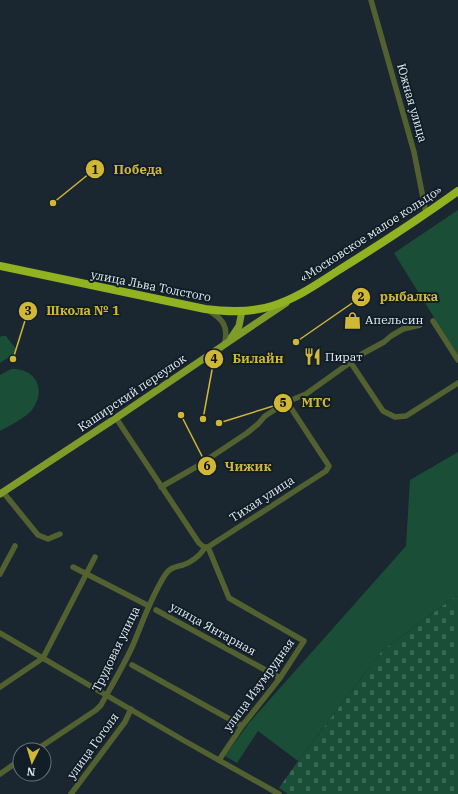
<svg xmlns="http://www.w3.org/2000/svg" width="458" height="794" font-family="'IBM Plex Serif',serif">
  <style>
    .green { fill: #1a4e36 }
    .cemetery { fill: url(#cemetery-stones) }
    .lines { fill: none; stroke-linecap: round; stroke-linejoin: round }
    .minor { stroke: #536130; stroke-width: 5.5 }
    .major { stroke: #7f9b2a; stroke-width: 7 }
    .highway { stroke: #91b221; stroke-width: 8 }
    .labels { text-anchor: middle; stroke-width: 4; stroke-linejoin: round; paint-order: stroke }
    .street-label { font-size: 12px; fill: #e2ebf1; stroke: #111e27 }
    .poi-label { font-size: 12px; fill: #e2ebf1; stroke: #111e27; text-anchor: start }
    .leader { fill: none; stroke: #d0b736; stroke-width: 1.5 }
    .callout-dot { fill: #d0b736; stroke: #111e27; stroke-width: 1.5 }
    .mark-label { font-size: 12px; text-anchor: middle; font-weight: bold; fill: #111 }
    .callout-label { font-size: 13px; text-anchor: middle; font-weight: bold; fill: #d0b736; stroke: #111e27; stroke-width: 4; stroke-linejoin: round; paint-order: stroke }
  </style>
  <defs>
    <pattern id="cemetery-stones" width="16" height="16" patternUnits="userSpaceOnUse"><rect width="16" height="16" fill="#1a4e36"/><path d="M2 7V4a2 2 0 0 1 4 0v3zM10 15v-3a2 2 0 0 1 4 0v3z" fill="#3b6854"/></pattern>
  </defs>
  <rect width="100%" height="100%" fill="#1a2731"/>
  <path class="green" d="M458,210V356L394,253Z
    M2,336H6L16,349L14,354L0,363V337Z
    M11,369C36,368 47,390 32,410C25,418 9,426 0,431V375Z
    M458,452V597L456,596L382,651L298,761L258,731L237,763L225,756L249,723L406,546L410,480Z"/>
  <path class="cemetery" d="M456,596L458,597V794H288L279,788L298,761L382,651Z"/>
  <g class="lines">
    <path class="minor" d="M371,0L414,152L426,213
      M209,311C224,319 229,329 224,345
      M433,321L458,360
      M351,363L383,411L395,417L406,416L458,383
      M116,418L199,543L205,548
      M161,487L196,467L247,433L258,424L265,416L287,402L306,394L362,354L384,342L391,336L403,329L420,325
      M3,492L38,535L48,539L60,534
      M205,547H208L326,471L329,466L287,402
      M208,547L229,598L304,641L280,678L242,726L219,760
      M73,567L149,606
      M0,574L15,546
      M156,610L280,678
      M0,633L183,740L279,794
      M132,665L242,726
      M0,687L43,658L95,557
      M36,750L96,710L101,705C112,685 124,665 133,645C143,621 151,597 165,575C170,567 176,567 183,565C192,562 200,555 205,548
      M0,774L20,760
      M71,794L125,722L131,709"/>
    <path class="major" d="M231,338L239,326L242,311
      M0,494L116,418L286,303"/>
    <path class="highway" d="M0,266L205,309C228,312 250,313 272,306C296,299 317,284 339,270C379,245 419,219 458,191"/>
  </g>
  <defs>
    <symbol id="shop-bare" viewBox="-9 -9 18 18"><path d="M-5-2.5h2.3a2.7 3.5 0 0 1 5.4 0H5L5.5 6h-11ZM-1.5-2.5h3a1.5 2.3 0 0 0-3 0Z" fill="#d0b736" stroke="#111e27" stroke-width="2.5" paint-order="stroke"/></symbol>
    <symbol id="restaurant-bare" viewBox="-9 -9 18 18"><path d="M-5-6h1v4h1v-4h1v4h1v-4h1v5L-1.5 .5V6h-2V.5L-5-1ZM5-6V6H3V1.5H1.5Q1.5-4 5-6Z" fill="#d0b736" stroke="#111e27" stroke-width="2.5" paint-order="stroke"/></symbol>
  </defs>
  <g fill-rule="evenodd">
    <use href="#shop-bare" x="340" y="308" width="25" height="25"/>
    <use href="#restaurant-bare" x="300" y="344" width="25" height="25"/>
  </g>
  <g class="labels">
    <g class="street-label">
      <text transform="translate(412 103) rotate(74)" y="4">Южная улица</text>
      <text transform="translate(371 234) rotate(-33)" y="4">«Московское малое кольцо»</text>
      <text transform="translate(151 286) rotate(11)" y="4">улица Льва Толстого</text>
      <text transform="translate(132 393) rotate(-34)" y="4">Каширский переулок</text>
      <text transform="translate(262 499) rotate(-33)" y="4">Тихая улица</text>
      <text transform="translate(213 629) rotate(29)" y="4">улица Янтарная</text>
      <text transform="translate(116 649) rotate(-64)" y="4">Трудовая улица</text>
      <text transform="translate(259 685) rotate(-54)" y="4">улица Изумрудная</text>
      <text transform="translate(93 746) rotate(-54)" y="4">улица Гоголя</text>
    </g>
    <g class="poi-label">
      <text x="365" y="324">Апельсин</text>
      <text x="325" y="361">Пират</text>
    </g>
  </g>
  <path class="leader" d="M53 203L95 169M296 342L361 297M13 359L28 311M203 419L214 359M219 423L283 403M181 415L207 466"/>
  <g class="callout-dot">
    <circle cx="53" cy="203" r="4"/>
    <circle cx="296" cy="342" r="4"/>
    <circle cx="13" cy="359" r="4"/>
    <circle cx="203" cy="419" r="4"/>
    <circle cx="219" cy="423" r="4"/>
    <circle cx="181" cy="415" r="4"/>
    <circle cx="95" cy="169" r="10"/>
    <circle cx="361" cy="297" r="10"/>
    <circle cx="28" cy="311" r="10"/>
    <circle cx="214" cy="359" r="10"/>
    <circle cx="283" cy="403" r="10"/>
    <circle cx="207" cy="466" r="10"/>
  </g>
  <g class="mark-label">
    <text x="95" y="174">1</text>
    <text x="361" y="301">2</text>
    <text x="28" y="315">3</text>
    <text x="214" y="363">4</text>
    <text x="283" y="407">5</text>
    <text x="207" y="470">6</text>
  </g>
  <g class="callout-label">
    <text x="138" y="174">Победа</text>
    <text x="409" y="301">рыбалка</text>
    <text x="83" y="315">Школа № 1</text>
    <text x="258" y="363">Билайн</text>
    <text x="316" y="407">МТС</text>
    <text x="248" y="471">Чижик</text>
  </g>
  <g transform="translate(32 762) rotate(185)"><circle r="19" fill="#111e27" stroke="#657078"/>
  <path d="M0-3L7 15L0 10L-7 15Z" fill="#d0b736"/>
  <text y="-6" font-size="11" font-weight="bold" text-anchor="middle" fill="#e2ebf1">N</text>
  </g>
</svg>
